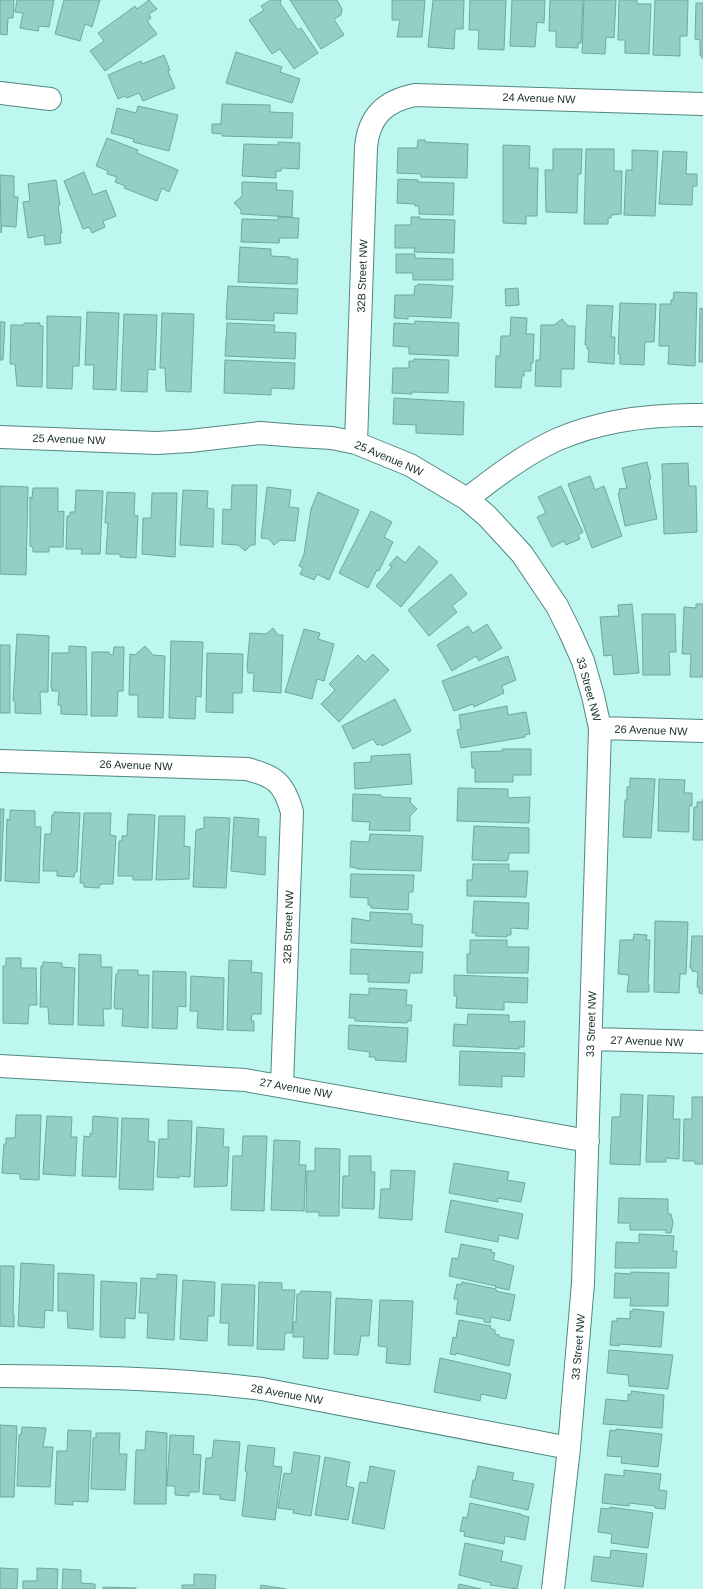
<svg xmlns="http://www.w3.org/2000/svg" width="703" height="1589" font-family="Arial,sans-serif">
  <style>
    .building { fill: #95cdc7; stroke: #70a7a1 }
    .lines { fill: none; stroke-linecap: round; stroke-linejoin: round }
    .minor-casing { stroke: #518781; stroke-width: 24 }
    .minor { stroke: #fff; stroke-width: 22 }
    .labels { text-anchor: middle; stroke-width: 3.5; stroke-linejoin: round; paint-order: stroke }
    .street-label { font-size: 11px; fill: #132a28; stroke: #fff }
  </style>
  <rect width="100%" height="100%" fill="#bef7f0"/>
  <path class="building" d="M0,0H14L13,18H8L7,35L0,34Z
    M17,0H54L49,27L39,26L38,31L20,28L23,13L15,12Z
    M64,0H100L92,27L85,24L80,41L55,34Z
    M149,0L157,9L149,14L151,18L147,21L157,34L105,71L90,51L104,41L98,33L135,6L137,9Z
    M271,0H281L280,3L298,30L301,28L318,53L294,69L280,49L272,54L249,20L264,10L261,6Z
    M290,0H337L342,9L341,15L334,19L344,35L321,49Z
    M392,0H425L422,37H397L400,20H392Z
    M433,0H464L463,29H455L454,49L428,47Z
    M470,0H506L504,50L478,49L479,30H469Z
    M512,0H545L544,23L537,22L535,47L510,46Z
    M550,0H583L581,43H578V48L556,47V31H549Z
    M584,0H616L614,38L606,37L605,54L582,53Z
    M619,0H637V4H651L649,54L625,53V40H618Z
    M655,0H688L687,36H680V56L653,55Z
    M696,3H703V59L700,55V40L695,39Z
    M236,52L282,67L280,72L300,79L292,103L226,83Z
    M164,55L170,70L168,71L175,88L143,101L139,93L127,98L125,96L118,99L108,75L141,61L142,64Z
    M222,104L270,105V112L293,113L292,138L222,136V134L212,133V124H221Z
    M138,106L178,115L169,151L133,142L134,139L111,133L117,108L136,113Z
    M107,138L138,150L137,153L178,170L169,192L162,188L157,201L124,188L125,186L115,182L117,177L107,174L108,171L96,166Z
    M418,140H425V142L468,144L467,178L421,177V174L397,173L398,148H417Z
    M278,142L300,143L299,169L282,168L281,171H276V178L242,176L244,144L278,145Z
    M503,145L530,146L529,168H538L537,216H526V224L503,223Z
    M553,149H582L581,174H578L577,213L546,212L545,170H553Z
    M586,149H614V171H622L621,214L611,215V218H608V224H584Z
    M632,150L658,151L655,216L624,215L626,170H632Z
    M663,151L687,152L686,174H697V186H693L692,205L659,204Z
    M84,172L93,195L106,190L116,216L103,221L105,227L92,233L89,227L83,229L64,181Z
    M0,175L14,176V197H18L16,227L2,226L1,233Z
    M398,179L418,180V182L454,183L453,215L419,214V206H415V204L397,203Z
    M56,180L60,205L58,206L62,233H60L61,243L45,245L44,235L28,238L23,202L30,201L28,184Z
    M242,182L277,183L276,190L293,191L292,217L241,214V210L234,203L242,196Z
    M278,217L299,218L298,238H280L279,243L241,242L242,219L278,220Z
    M411,217H420V219L455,220L454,253L414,252L415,248H395V225H411Z
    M240,247L271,249V256L290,257V259H298L297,284L238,282Z
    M396,254H415V258L453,259V280H413V273H396Z
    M418,284L453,286L451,318L408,316V319L394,318L395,295H414L415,286H417Z
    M228,286L298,289L297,314L274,313V321L226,319Z
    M518,288L519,305L506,306L505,289Z
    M674,292L697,293L695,366L668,364L669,346H659L660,304H671V300H673Z
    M620,303L656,304L654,342H645L644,365L620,364V354H618Z
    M587,305L613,306L611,337H615L614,364L588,362L589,349H587V345H585Z
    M700,308L703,309V362H699Z
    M87,312L119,313L116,390L93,389L94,365H85Z
    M162,313L194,314L191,392L166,391L165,368H160Z
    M124,314L157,315L155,370L148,369L147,392L121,391Z
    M47,316L81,317L79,366H73L72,389L47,388Z
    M511,317L527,318L526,334H534L533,363H531V371H524V376H522L521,388L495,387L496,356H500L501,336H510Z
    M562,319L568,326H575L574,369H561V387L535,386L536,360H540L541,325H554Z
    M415,321L459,323L458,356L409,354V347L393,346L394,323L415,324Z
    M0,322H5L3,360H0Z
    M24,323H40V326H43L42,387L17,386L15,364H10L11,325H24Z
    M227,323L275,325L274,332L296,333L295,359L225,356Z
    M414,359L449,360L448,393L412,392V394L392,393L393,368H409V361H414Z
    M225,360L295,363L294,389L271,388V395L224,393Z
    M394,398L464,402L463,435L416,433V425L393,424Z
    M647,462L651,479L649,480L657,519L625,526L618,493H620L619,489L627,488L622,468Z
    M688,463L689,486H696L697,532L664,534L662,464Z
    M590,476L595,490L604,486L622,536L592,548L568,484Z
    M232,485H257L255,545H251L245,551L238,545L222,544L223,509L231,510Z
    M0,486L28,487L26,575L0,574Z
    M561,486L583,532L578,535L580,539L566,545L564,541L552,547L537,517L546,513L538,497Z
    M267,487L291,490L289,507L299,508L295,541L280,540L274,545L269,539L261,538Z
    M33,488H58V512L64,511L63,547H49V552H33V547L30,546V497L32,498Z
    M76,490L103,491L100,554H81L82,549H66L67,516H70V512H75Z
    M183,490L208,491L207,508L214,509L213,547L180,545Z
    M107,492L135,493L134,515L138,516L136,558L120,557V554H106L108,523H105Z
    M318,492L359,510L329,580L317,574L314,580L300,574L303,568L299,566L304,554L311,509Z
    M152,493H177L175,557L142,554L143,518H151Z
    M371,511L392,522L384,537L393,542L379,571L377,570L368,588L339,573Z
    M419,546L438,562L401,607L376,586L392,567L389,565L397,556L405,563Z
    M451,574L467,594L452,606L457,612L429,636L408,610Z
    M632,604L639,673L614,675L612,655L604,656L600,617L619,616L618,605Z
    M696,604H703V677H690L691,654H682L684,607L696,608Z
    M642,614H675L676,652H669L670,675H643Z
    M487,624L502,648L479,661L476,656L452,671L437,645L468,626L473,633Z
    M273,628L278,635H283L281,693L253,691L254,673H248L247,667L250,633L266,634Z
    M304,629L320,633L318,639L334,644L324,681L317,679L312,699L285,692Z
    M17,634L49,636L48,692H40L41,714L15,713V701H13Z
    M171,641L203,642L201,697L196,696L195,719L169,718Z
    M0,645H10V713H0Z
    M69,646L86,647L87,715L61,714V705H58L59,691H52V688H51L52,653H69Z
    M145,646L153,655L165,656L163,718L138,717V695H129L130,654L135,655Z
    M114,647H124L123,691H118L117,716H91L92,652H109V654L113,655Z
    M207,653L243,654L242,693H233V713L206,712Z
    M373,654L389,670L339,722L321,704L335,690L329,684L358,655L365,662Z
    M508,656L516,680L502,686L504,693L474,707L473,704L454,711L442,681Z
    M395,699L411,731L382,746L381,744L377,745L373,739L353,749L342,726Z
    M507,706L508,715L526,712L530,734L525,735V737L461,748L457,730L461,729L459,715Z
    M502,749H531V775H513V782H475V768H472L471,752L503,751Z
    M410,754L412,784L355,789L354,763L371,762V756Z
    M630,778L655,779L651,838L623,837L625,800H627V787H630Z
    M659,779L685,780L684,793H692V806H689V832L658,831Z
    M458,788L508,789V798L530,797L529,823L457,821Z
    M353,794L381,795V797L411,798L410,802L417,809L410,816V831L369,830L370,822L352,821Z
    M703,799V840H693L694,807H697V802H703Z
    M0,809H4L1,881H0Z
    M10,810L35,811V827H41L39,883L5,881L7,819L10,820Z
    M54,812L80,813L77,872H75L74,877L57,876V871H43L45,834H51L52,815H54Z
    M84,813H111L110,835L116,836L113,884H100L99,888L84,887V883H80Z
    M128,814L155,815L152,880H133V876H118L119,841H122V836H127Z
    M159,816H185L184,846L190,847L189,879L156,880Z
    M204,817L230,818L226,888L193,887L196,830L204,828Z
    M234,817L259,819L258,837H266L265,875L231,871Z
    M474,826L529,828V853H509L508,860L505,861L472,860Z
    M370,834L423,836L421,871L357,869V868L350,867L351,841L369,842Z
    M473,864H509V871H528L526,897L467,896V880H472Z
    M351,874L414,875L413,892H409L408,910L371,908V905H368V898L350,897Z
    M474,901L529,903L528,929L511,928V935H507V937L476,936V933H472Z
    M370,912L412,914V924L423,925L422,947L351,943L352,918L370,921Z
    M655,921L688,922L686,974H680L679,993L654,992Z
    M634,934L647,935L646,940H650L648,984H649V992H627L629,975L618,974L620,940H633Z
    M692,936H703V994L699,993V987H697L698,972L692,971V968H690Z
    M470,940H507V947H529L528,973H467V954H470Z
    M351,949L423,952L422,973H410L409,983L368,982V974H350Z
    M79,954L101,955V967H112L111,1009H103L104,1026L78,1025Z
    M6,958H21V968H36L37,1005H29L28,1024L3,1023V966H6Z
    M229,960L252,961L251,972L262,973L261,1014H252L251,1021H254V1031L227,1030Z
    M43,962L62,963V967L75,968L73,1025L49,1024L48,1007H40L41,966H43Z
    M118,970H138V975H149L148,1028L122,1026L123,1009H115L114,1006L116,974H118Z
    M153,971L186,972V1007L178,1006L177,1029L152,1028Z
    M454,975L528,978L527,1003L504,1002V1010L456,1008L457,996H454Z
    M191,976L224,978L223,1030L197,1028L198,1011H190Z
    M369,988L407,990L406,1005H412L411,1021H407V1023L355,1021V1018H349L350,994L369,995Z
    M468,1014L509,1015V1022L525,1021L524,1047H519V1049L453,1046L454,1024L467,1025Z
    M349,1025L408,1028L406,1062L375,1060V1057H369L370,1052L348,1049Z
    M460,1051L525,1053L524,1077L502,1076V1087L459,1085Z
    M621,1094L643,1095L640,1165L610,1164L612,1117H620Z
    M648,1095L674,1096L673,1119H680L679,1159L666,1158V1162H646Z
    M692,1097H703V1164H695V1161H683L684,1119H692Z
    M16,1115H41L39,1180L20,1179V1174L2,1173L4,1144H6V1138H15Z
    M47,1116L72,1117L71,1137H77L75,1176L43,1174Z
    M93,1116L118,1118L116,1177L82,1176L84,1136L90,1137V1133L92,1134Z
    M122,1118L149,1119L148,1141L155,1142L153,1190L119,1189Z
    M168,1120L192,1121L190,1177L179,1176V1178L157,1177L159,1139H168Z
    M197,1127L224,1129L223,1147H229L227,1186L194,1187Z
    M243,1136H267L264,1211L231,1210L233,1156H242Z
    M274,1140L300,1141L299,1165H306L304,1211L271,1210Z
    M315,1148L340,1149L339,1216H319V1212H306L307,1171H315Z
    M349,1156H371V1172H375L374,1209L342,1208L343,1176H349Z
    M454,1163L509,1172L507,1180L525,1183L521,1202L498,1198V1202L449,1193Z
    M391,1170L415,1171L412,1220L379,1218L381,1189H390Z
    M619,1198L668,1199V1214H671L673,1223L671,1233H666V1230H630V1223H618Z
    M451,1200L523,1214L518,1239L499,1235L498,1242L445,1232Z
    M639,1234L674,1236L673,1251H677L676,1268H615L616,1242L639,1243Z
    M461,1244L492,1250L491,1252L495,1253L493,1260L514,1266L509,1290L495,1287L496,1286L449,1276L452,1258L458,1259Z
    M21,1263L54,1265L53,1311L45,1310L44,1328L18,1326Z
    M0,1266H14L13,1314H14V1327L0,1326Z
    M631,1272L669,1273L668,1306H630L631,1298H614L615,1273L631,1274Z
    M58,1273L94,1275L93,1330L68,1328L67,1311H58Z
    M157,1274L177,1275L174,1340L147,1338L148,1313H139L141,1278L157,1279Z
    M183,1280L215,1282L214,1316H208L207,1341L180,1339Z
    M101,1281L137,1283L135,1319L125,1318V1338L100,1337Z
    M259,1282L282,1283V1290H295L292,1333H285L284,1350L257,1349Z
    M462,1282L496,1289V1291L515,1295L510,1321L491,1317L490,1323L484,1322V1319L456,1314L458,1299H454L457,1284L461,1285Z
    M222,1284L255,1285L253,1346L228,1345L229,1323H220Z
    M301,1291L331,1292L328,1359L303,1358L304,1337H293V1322H296L297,1294H300Z
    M336,1298L372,1300L369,1336H361L358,1355L334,1354Z
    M380,1300L413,1301L410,1365L386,1363L387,1347L378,1346Z
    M633,1309L664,1312L661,1347L619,1344V1346L610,1345L612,1321H617V1318L630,1319V1311H633Z
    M459,1320L491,1326L490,1328L495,1330V1334L499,1335V1337L514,1340L509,1366L456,1353V1355L450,1354L453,1337L456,1338Z
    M609,1350L673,1355L668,1389L629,1386L628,1375L607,1373Z
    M440,1358L511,1374L506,1399L481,1394L480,1401L434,1392Z
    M631,1391L664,1395L662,1428L603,1424L606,1399L628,1401V1394L631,1395Z
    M0,1425L17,1426L14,1497H0Z
    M22,1427L46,1428L43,1447H53L50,1487L17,1486L19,1435H21Z
    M616,1429L662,1434L658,1467L621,1463L622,1457L607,1456L610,1430L616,1431Z
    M68,1430L91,1431L88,1502L73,1501V1505L55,1504L57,1451H67Z
    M146,1431L167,1433L166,1504H134L136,1450H145Z
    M96,1433H120L119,1454H127L125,1490L91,1489L93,1438H96Z
    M170,1435L194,1436L193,1454L201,1455L199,1492H189V1496L175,1495V1486H167Z
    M214,1440L240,1442L235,1501L220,1499V1495L203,1494L206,1458H212Z
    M248,1445L275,1448L273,1466L282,1467L275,1520L242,1516L247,1472L245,1471Z
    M294,1452L320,1456L311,1516L293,1513L294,1510L278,1508L284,1473L291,1474Z
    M325,1457L350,1462L346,1486L354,1488L348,1520L315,1515Z
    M370,1466L395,1471L384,1529L352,1523L360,1482L367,1483Z
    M478,1466L514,1473L512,1480L534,1484L528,1510L470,1497L473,1480H475Z
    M624,1470L661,1474L659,1490L667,1491L665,1509L655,1508V1506L629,1503V1506L602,1503L605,1474L624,1476Z
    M470,1503L521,1514V1515L529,1517L525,1540L505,1536L504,1544L464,1536L465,1532L460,1531L463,1517L467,1518Z
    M610,1507L653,1513L648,1548L611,1543L612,1534L598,1532L601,1508L609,1509Z
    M465,1543L503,1551L501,1561L522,1566L517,1589L490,1585L491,1583L459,1575Z
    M611,1550L647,1554L643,1587L591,1581L594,1556L610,1558Z
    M0,1568L18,1569L17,1589H0Z
    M37,1568L58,1569L57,1589H23V1581H37Z
    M63,1569L81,1570V1583L95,1584V1589H62Z
    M194,1574L216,1575L215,1589H182V1585H194Z
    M459,1584L481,1589H458Z
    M261,1585L286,1589H260Z
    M103,1587L136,1588V1589H103Z"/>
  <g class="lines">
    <defs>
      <path id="minor" d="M0,93L50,99
        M0,437L157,443L190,441L260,433L298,436L332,438L356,443L410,465L467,499L487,516L522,554L557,606L570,632L583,661L593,696L600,728L583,1283L569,1448L553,1589
        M356,443L366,147C369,116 385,101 415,95L703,104
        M467,499C495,477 524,455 556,440C601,420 654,414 703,415
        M600,728L703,731
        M0,761L247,769C275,776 284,783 292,812L282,1085
        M591,1039L703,1042
        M0,1066L245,1080L588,1141
        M0,1376C88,1377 175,1378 262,1389L569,1448"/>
    </defs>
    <use href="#minor" class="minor-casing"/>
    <use href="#minor" class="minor"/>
  </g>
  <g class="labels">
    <g class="street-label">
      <text transform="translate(539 98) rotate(2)" y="4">24 Avenue NW</text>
      <text transform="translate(362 276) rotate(-88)" y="4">32B Street NW</text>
      <text transform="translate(69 439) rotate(2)" y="4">25 Avenue NW</text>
      <text transform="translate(389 458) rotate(23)" y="4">25 Avenue NW</text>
      <text transform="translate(589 689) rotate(75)" y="4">33 Street NW</text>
      <text transform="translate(651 730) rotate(2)" y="4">26 Avenue NW</text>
      <text transform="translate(136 765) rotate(2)" y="4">26 Avenue NW</text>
      <text transform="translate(288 927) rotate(-88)" y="4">32B Street NW</text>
      <text transform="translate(591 1024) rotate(-88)" y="4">33 Street NW</text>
      <text transform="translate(647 1041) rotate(2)" y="4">27 Avenue NW</text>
      <text transform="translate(296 1088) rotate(10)" y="4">27 Avenue NW</text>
      <text transform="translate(578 1347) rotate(-85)" y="4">33 Street NW</text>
      <text transform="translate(287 1394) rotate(10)" y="4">28 Avenue NW</text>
    </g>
  </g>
</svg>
